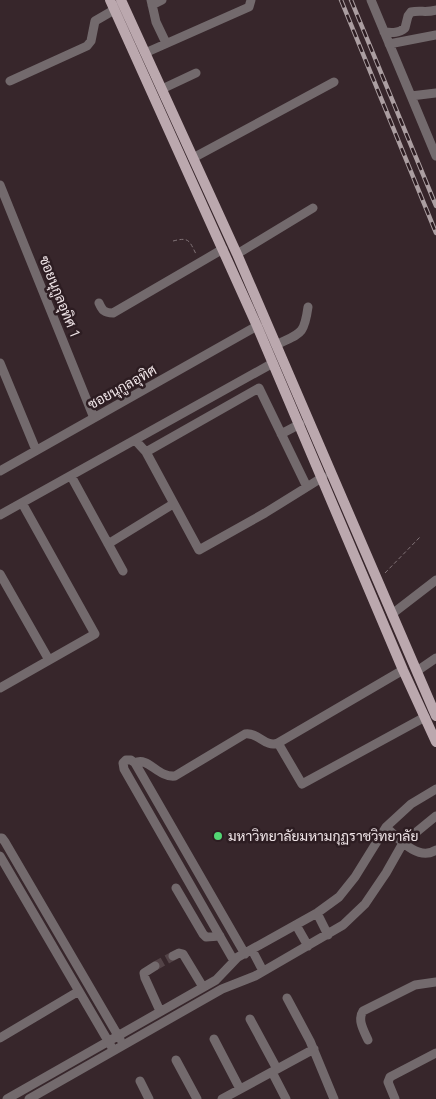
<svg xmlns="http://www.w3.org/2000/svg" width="436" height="1099" font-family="'Open Sans',Sarabun,sans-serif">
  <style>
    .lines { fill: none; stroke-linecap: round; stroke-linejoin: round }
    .minor-tunnel { stroke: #534347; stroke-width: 9; stroke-dasharray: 9 4.5; stroke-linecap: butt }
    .path { stroke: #817377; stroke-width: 1; stroke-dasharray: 4 2.5; stroke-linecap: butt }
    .minor { stroke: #736a6d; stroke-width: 9 }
    .major { stroke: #bba8ae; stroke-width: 10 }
    .rail-casing { stroke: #ab9ea1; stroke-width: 4.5 }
    .rail { stroke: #2d1d22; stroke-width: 2.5; stroke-dasharray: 8; stroke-linecap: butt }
    .poi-dot { fill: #52d673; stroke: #2d1d22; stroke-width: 2 }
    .labels { text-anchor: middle; stroke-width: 5; stroke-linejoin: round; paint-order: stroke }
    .street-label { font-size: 14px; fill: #f0e5e8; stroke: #2d1d22 }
    .poi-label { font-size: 14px; fill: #f0e5e8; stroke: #2d1d22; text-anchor: start }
  </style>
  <rect width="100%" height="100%" fill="#37262b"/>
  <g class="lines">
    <path class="minor-tunnel" d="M155,966L173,956"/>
    <path class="path" d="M173,241C189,237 189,240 196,254
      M385,573L420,537"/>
    <path class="minor" d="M151,0L156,22L166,43
      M371,0L436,156
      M152,5L162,0
      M384,32C393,33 399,33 405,28L408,16L411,12C420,10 427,13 436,10
      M389,44L436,35
      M145,53L249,7L251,0
      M10,81L87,46L91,41L95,21L114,10
      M162,89L196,73
      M411,96L436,93
      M193,158L334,82
      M0,185L94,418
      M237,254L313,208
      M99,303C102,310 104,313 113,313L223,249
      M276,345C300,333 304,336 308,307
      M0,363L36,450
      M281,434L300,424
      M135,440L146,452L199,550L265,513L323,477
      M146,452L259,388L307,487
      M0,471L257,326
      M71,476L123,571
      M0,515L273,363
      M108,544L173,504
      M0,574L49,660
      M392,614L436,580
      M403,670L278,743L302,784L425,717
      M417,671L436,658
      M0,688L95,634L22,503
      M135,763L245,954
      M386,827C398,838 418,862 436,850
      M0,838H2L5,842L120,1039
      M0,856L111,1046
      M176,888L203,934L206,937L220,936
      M317,913L328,935
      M296,925L308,946
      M252,950L263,971
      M173,956L179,953L183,954L203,987
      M234,961L124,769L123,763L126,760H131L135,763C148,756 158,778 175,776L245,734C259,732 265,748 278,743
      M155,966L144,973L145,978L160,1011
      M287,998L310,1041L334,1099
      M250,1019L277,1069
      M0,1038L79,991
      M214,1039L240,1089
      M368,1040C364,1031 357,1020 363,1011L415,985L436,982
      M176,1060L197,1099
      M272,1072L286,1099
      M140,1081L149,1099
      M7,1099L216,980L238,957L317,913L339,897L355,877L386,827L411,804L436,789
      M29,1099L222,989L255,976L343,925L365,904L386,873L403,843L436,816
      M222,1099L314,1049
      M395,1099L388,1082L390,1077L436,1053"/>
    <path class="major" d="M110,0L257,326L403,670L436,742
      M121,0L237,254L436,716"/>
    <defs>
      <path id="rail" d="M341,0L436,233
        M351,0L436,206"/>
    </defs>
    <use href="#rail" class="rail-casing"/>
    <use href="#rail" class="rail"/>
  </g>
  <circle class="poi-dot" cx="218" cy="836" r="5"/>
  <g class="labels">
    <g class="street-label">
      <text transform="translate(60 297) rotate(68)" y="5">ซอยนุกูลอุทิศ 1</text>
      <text transform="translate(122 387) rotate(-29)" y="5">ซอยนุกูลอุทิศ</text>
    </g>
    <g class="poi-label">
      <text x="228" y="841">มหาวิทยาลัยมหามกุฏราชวิทยาลัย</text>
    </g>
  </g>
</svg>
